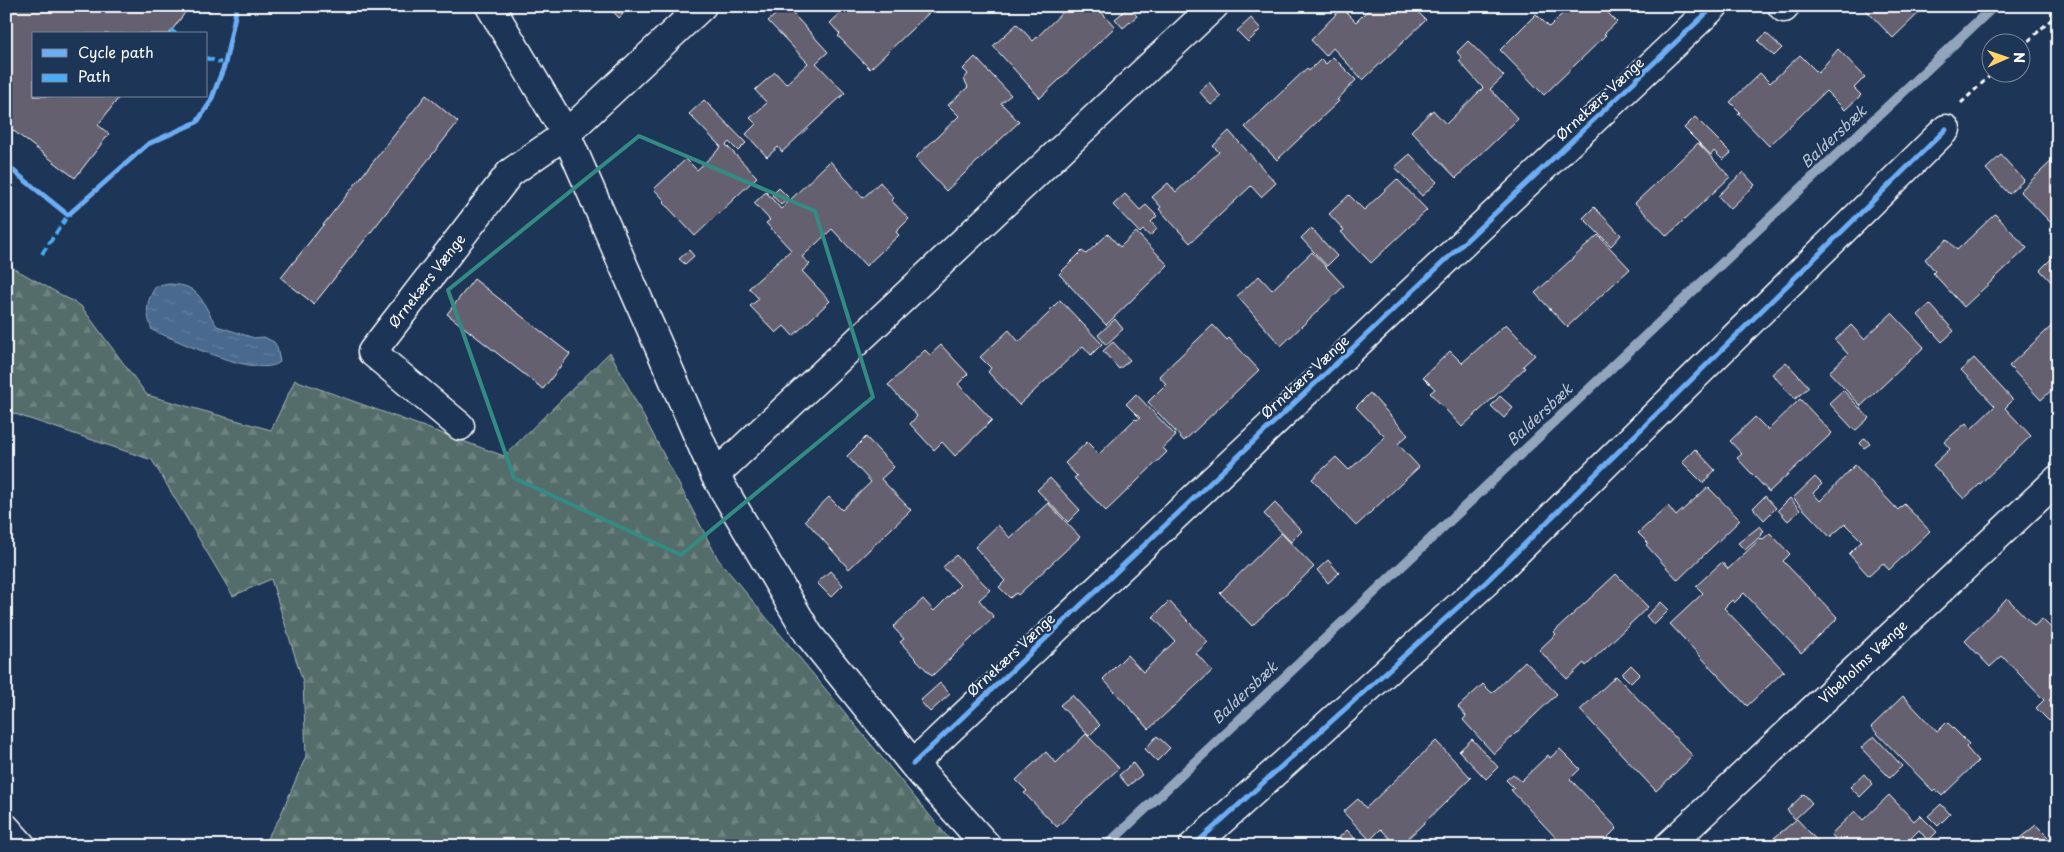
<svg xmlns="http://www.w3.org/2000/svg" width="2064" height="852" font-family="'Playpen Sans',sans-serif">
  <style>
    .forest { fill: url(#forest-firs); stroke: #aab6b4 }
    .water { fill: url(#water-ripples); stroke: #92a5bc }
    .lines { fill: none; stroke-linecap: round; stroke-linejoin: round }
    .stream { stroke: #92a5bc; stroke-width: 10 }
    .building { fill: #656170; stroke: #fff }
    .street-casing { stroke: #fff; stroke-width: 31 }
    .secondary-casing { stroke: #fff; stroke-width: 31 }
    .path { stroke: #fff; stroke-width: 3; stroke-dasharray: 5 4; stroke-linecap: butt }
    .street { stroke: #1d3557; stroke-width: 28 }
    .secondary { stroke: #1d3557; stroke-width: 28 }
    .quiet { stroke: #49aef6; stroke-width: 4; stroke-dasharray: 8 4; stroke-linecap: butt }
    .cycleway-casing { stroke: #1d3557; stroke-width: 8 }
    .cycleway { stroke: #6dadf4; stroke-width: 5 }
    .marked { fill: none; stroke: #338b84; stroke-width: 4; stroke-linejoin: round }
    .labels { text-anchor: middle; stroke-width: 4.5; stroke-linejoin: round; paint-order: stroke }
    .street-label { font-size: 14px; fill: #fff; stroke: #1d3557 }
    .water-label { font-size: 15px; font-style: italic; fill: #b6c3d2; stroke: #1d3557 }
  </style>
  <defs>
    <pattern id="forest-firs" width="22" height="20" patternUnits="userSpaceOnUse" patternTransform="scale(1.25)"><rect width="22" height="20" fill="#556d6a"/><path d="M5 1l3.5 6h-7zM16 11l3.5 6h-7z" fill="#6e8380"/></pattern>
    <pattern id="water-ripples" width="26" height="14" patternUnits="userSpaceOnUse" patternTransform="scale(1.25)"><rect width="26" height="14" fill="#49698f"/><path d="M2 4q2-2 4 0t4 0M15 11q2-2 4 0t4 0" fill="none" stroke="#6480a0"/></pattern>
  </defs>
  <rect width="100%" height="100%" fill="#1d3557"/>
  <filter id="ink" filterUnits="userSpaceOnUse"><feTurbulence type="fractalNoise" baseFrequency=".02" numOctaves="2"/><feDisplacementMap in="SourceGraphic" scale="10" xChannelSelector="R" yChannelSelector="G"/><feConvolveMatrix kernelMatrix="1 2 1 2 8 2 1 2 1" color-interpolation-filters="sRGB"/></filter>
  <g filter="url(#ink)">
    <path class="forest" d="M6,264L81,306L147,395L271,430L295,380L504,456L610,352L718,559L955,846H262L279,819L306,756L303,682L271,579L233,596L152,460L12,413L6,422Z"/>
    <path class="water" d="M170,284C202,285 201,303 217,326L254,338L264,337L274,342L277,347L280,362C260,380 176,340 152,330C146,312 145,303 156,286Z"/>
    <g class="lines">
      <path class="stream" d="M1106,846L1994,6"/>
    </g>
    <path class="building" d="M6,6H190L169,34H34V96H120L98,125L109,134L75,178L6,125Z
      M202,6H213L209,12Z
      M608,6H631L619,18Z
      M786,6L828,52L816,63L845,93L782,152L778,147L767,157L746,134L756,124L750,118L767,103L755,90L775,72L786,84L808,63L768,21Z
      M848,6H929L932,10L870,69L838,36L840,34L830,23Z
      M1069,6H1096L1115,27L1040,98L993,46L1017,24L1033,41Z
      M1372,6H1412L1426,20L1363,80L1333,48L1326,56L1311,40L1342,8L1356,22Z
      M1570,6H1601L1617,22L1604,34L1606,35L1544,95L1500,50L1536,14L1549,27Z
      M1862,6H1926L1893,38Z
      M1129,7L1137,16L1123,28L1115,19Z
      M1251,18L1261,29L1248,42L1237,31Z
      M1766,33L1782,48L1774,56L1758,41Z
      M1468,41L1504,76L1490,89L1518,119L1456,178L1411,131L1433,110L1446,124L1483,88L1459,61L1462,58L1457,52Z
      M1838,49L1865,77L1854,88L1861,95L1845,110L1826,91L1769,146L1738,114L1740,112L1730,102L1760,73L1770,83L1800,55L1818,73Z
      M975,57L1011,95L1001,103L1019,122L946,191L915,158L959,116L948,105L968,87L964,79L968,74L963,69Z
      M1333,57L1356,80L1337,100L1339,101L1277,160L1245,127L1307,68L1309,71L1321,59L1326,64Z
      M1209,82L1221,97L1211,105L1199,91Z
      M426,95L458,122L314,304L281,278Z
      M704,100L746,143L738,151L729,142L726,145L757,177L695,236L663,202L665,201L654,189L686,159L697,170L721,147L689,114Z
      M1695,117L1731,153L1723,160L1714,151L1711,155L1684,128Z
      M1229,131L1276,183L1261,197L1251,186L1190,243L1159,209L1161,207L1152,197L1168,183L1176,192L1219,152L1213,146Z
      M1698,143L1730,177L1667,236L1635,203Z
      M1410,154L1437,182L1422,196L1395,167Z
      M2001,155L2024,180L2009,194L1986,169Z
      M2058,155V219L2052,224L2020,191Z
      M830,161L863,198L880,182L894,198L891,200L909,219L896,232L899,235L866,266L832,229L802,257L810,264L802,271L830,301L793,336L784,326L776,333L750,306L759,299L749,288L791,250L766,223L770,220L754,203L766,192L781,209Z
      M1743,172L1755,185L1730,209L1718,196Z
      M1397,179L1427,210L1371,263L1341,232L1344,230L1329,214L1349,195L1364,210Z
      M779,188L789,198L781,205L772,195Z
      M1125,194L1140,210L1146,205L1157,216L1151,222L1157,229L1150,236L1143,230L1140,233L1113,205Z
      M1594,207L1621,235L1611,246L1583,218Z
      M1995,214L2027,248L1964,307L1933,273L1935,271L1925,259L1947,239L1957,250Z
      M1311,228L1337,256L1327,266L1301,238Z
      M1136,232L1168,265L1106,325L1059,274L1082,251L1086,254L1108,234L1120,247Z
      M1598,235L1630,269L1567,327L1535,293Z
      M689,250L694,256L685,264L679,259Z
      M1312,252L1344,286L1281,346L1237,296L1259,276L1272,290Z
      M2051,259L2058,266V289L2040,270Z
      M474,279L570,354L543,389L447,314Z
      M1060,300L1102,344L1091,355L1083,346L1019,405L988,372L991,368L980,357L1009,330L1019,342L1050,312L1049,311Z
      M1930,304L1954,331L1942,342L1918,315Z
      M1892,313L1924,347L1861,406L1829,372L1848,354L1835,340L1851,325L1864,339Z
      M1115,319L1123,329L1106,345L1098,335Z
      M2058,320V384L2041,400L2009,366Z
      M1506,324L1535,355L1523,366L1525,368L1462,427L1430,393L1435,389L1423,377L1450,351L1462,363Z
      M1213,325L1227,340L1229,338L1259,370L1184,441L1148,402L1166,384L1159,376Z
      M1113,342L1130,360L1119,369L1103,351Z
      M941,345L968,374L958,384L992,420L955,456L942,442L934,450L910,424L917,416L888,385L925,350L930,355Z
      M1974,358L2013,400L2005,408L2031,436L1964,499L1933,465L1950,449L1944,442L1966,423L1971,429L1995,406L1961,370Z
      M1786,362L1809,387L1795,399L1772,374Z
      M1843,390L1869,418L1855,431L1829,403Z
      M1370,393L1408,435L1398,444L1419,467L1356,526L1312,479L1336,457L1349,470L1385,437L1356,407Z
      M1136,394L1176,436L1163,448L1167,452L1106,511L1074,478L1077,476L1065,463L1087,442L1099,454L1135,419L1137,420L1140,418L1126,404Z
      M1500,396L1513,408L1504,418L1491,406Z
      M1800,399L1832,433L1769,492L1737,458L1742,454L1730,441L1755,417L1768,430Z
      M866,437L894,467L881,479L911,510L849,569L805,520L829,497L842,510L871,482L847,456Z
      M1865,438L1870,444L1864,448L1860,443Z
      M1695,449L1715,470L1703,483L1682,462Z
      M1855,465L1898,510L1904,504L1930,531L1889,570L1883,563L1869,576L1849,554L1862,541L1845,524L1830,537L1793,498L1815,477L1822,484L1813,493L1820,501Z
      M1050,478L1080,510L1068,522L1037,490Z
      M1708,487L1740,520L1678,580L1646,545L1648,543L1638,533L1668,506L1676,516Z
      M1765,496L1776,508L1764,520L1753,508Z
      M1790,498L1800,510L1788,521L1778,510Z
      M1048,503L1080,537L1018,595L1016,593L1010,598L999,587L1005,581L975,547L998,525L1010,538Z
      M1275,503L1302,531L1291,542L1264,514Z
      M1760,526L1764,531L1761,533L1762,535L1745,550L1738,543Z
      M1281,533L1314,567L1252,626L1220,593Z
      M1770,533L1790,554L1783,561L1838,618L1801,653L1744,593L1734,603L1732,600L1724,608L1784,671L1747,706L1670,624L1703,593L1696,586L1722,562L1728,569L1761,538L1763,539Z
      M956,555L990,590L979,600L994,617L932,676L900,642L904,639L893,627L923,599L934,611L960,585L943,567Z
      M1328,560L1339,573L1328,583L1317,570Z
      M830,571L843,585L831,597L817,583Z
      M1616,574L1648,607L1586,666L1584,663L1567,679L1539,650L1556,634L1554,632Z
      M2007,598L2034,626L2042,619L2058,635V691L2049,700L2058,709V712L2049,721L2036,708L2044,700L2002,656L1990,667L1965,641Z
      M1169,601L1208,642L1196,653L1212,671L1149,729L1103,679L1127,655L1143,672L1175,641L1153,617Z
      M1661,602L1669,610L1654,625L1646,616Z
      M1525,661L1557,694L1494,754L1463,720L1466,716L1458,707L1483,684L1492,693Z
      M1631,665L1640,674L1631,683L1622,674Z
      M1616,676L1693,756L1656,791L1580,710Z
      M940,683L950,694L930,712L920,701Z
      M1072,695L1100,725L1089,736L1060,705Z
      M1903,696L1937,732L1947,722L1969,744L1966,747L1978,761L1942,796L1935,789L1933,791L1871,727Z
      M1086,734L1119,768L1057,827L1024,793L1027,791L1016,780L1046,752L1056,763Z
      M1157,736L1170,748L1157,761L1145,749Z
      M1874,736L1902,766L1890,778L1861,748Z
      M1472,739L1498,767L1486,779L1459,751Z
      M1436,741L1471,778L1400,846H1397L1381,829L1370,840L1343,812L1358,799L1366,808Z
      M1560,749L1580,769L1570,779L1617,828L1599,846H1552L1558,840L1511,790L1514,788L1506,780L1513,774L1521,781L1548,755L1550,758Z
      M1133,763L1142,775L1128,786L1119,775Z
      M1864,774L1873,784L1860,797L1850,787Z
      M1804,794L1812,803L1795,819L1787,810Z
      M1889,795L1914,821L1920,815L1937,832L1928,841L1919,830L1903,846H1836L1839,843L1831,834L1855,811L1863,820Z
      M1941,804L1950,814L1938,826L1928,816Z
      M1797,819L1822,846H1772L1769,842Z
      M2036,825L2050,839L2058,832V846H2010Z
      M1347,830L1362,846H1330Z"/>
    <g class="lines">
      <defs>
        <path id="street" d="M490,6L566,134L715,475L809,635L913,764L987,846
          M1782,6L1784,8
          M460,426L372,352L510,173L566,134L702,6
          M715,475L1214,6
          M913,764L1714,6
          M1193,846L1487,581L1946,129
          M1668,846L2058,479"/>
        <path id="secondary" d="M6,828L22,846"/>
      </defs>
      <use href="#street" class="street-casing"/>
      <use href="#secondary" class="secondary-casing"/>
      <path class="path" d="M2022,47L2058,13
        M1961,103L1994,72"/>
      <use href="#street" class="street"/>
      <use href="#secondary" class="secondary"/>
      <path class="quiet" d="M2052,6L2058,13
        M171,30L176,34
        M206,58L225,64
        M42,254L68,215"/>
      <defs>
        <path id="cycleway" d="M6,165L68,215L148,144L197,122L210,103L225,64L237,6
          M913,764L1714,6
          M1193,846L1487,581L1946,129"/>
      </defs>
      <use href="#cycleway" class="cycleway-casing"/>
      <use href="#cycleway" class="cycleway"/>
    </g>
  </g>
  <path class="marked" d="M639,136L815,211L873,397L681,555L514,478L448,290Z"/>
  <g class="labels">
    <g class="street-label">
      <text transform="translate(1600 99) rotate(-43)" y="5">Ørnekærs Vænge</text>
      <text transform="translate(427 281) rotate(-52)" y="5">Ørnekærs Vænge</text>
      <text transform="translate(1305 377) rotate(-43)" y="5">Ørnekærs Vænge</text>
      <text transform="translate(1011 655) rotate(-43)" y="5">Ørnekærs Vænge</text>
      <text transform="translate(1863 662) rotate(-43)" y="5">Vibeholms Vænge</text>
    </g>
    <g class="water-label">
      <text transform="translate(1834 137) rotate(-43)" y="5">Baldersbæk</text>
      <text transform="translate(1540 415) rotate(-43)" y="5">Baldersbæk</text>
      <text transform="translate(1245 693) rotate(-43)" y="5">Baldersbæk</text>
    </g>
  </g>
  <rect width="2064" height="852" fill="none" stroke="#1d3557" stroke-width="25"/>
  <rect x="12" y="12" width="2039" height="827" fill="none" stroke="#fff" stroke-width="2" filter="url(#ink)"/>
  <rect x="32" y="32" width="175" height="65" fill="#1d3557" stroke="#77869a"/>
  <rect x="42" y="49" width="25" height="8" fill="#6dadf4" stroke="#77869a"/>
  <text x="78" y="58" font-size="15" fill="#ffffff">Cycle path</text>
  <rect x="42" y="74" width="25" height="8" fill="#49aef6" stroke="#77869a"/>
  <text x="78" y="82" font-size="15" fill="#ffffff">Path</text>
  <g transform="translate(2006 58) rotate(88)"><circle r="24" fill="#1d3557" stroke="#77869a"/>
  <path d="M0-4L9 19L0 12L-9 19Z" fill="#ffd166"/>
  <text y="-8" font-size="14" font-weight="bold" text-anchor="middle" fill="#ffffff">N</text>
  </g>
</svg>
